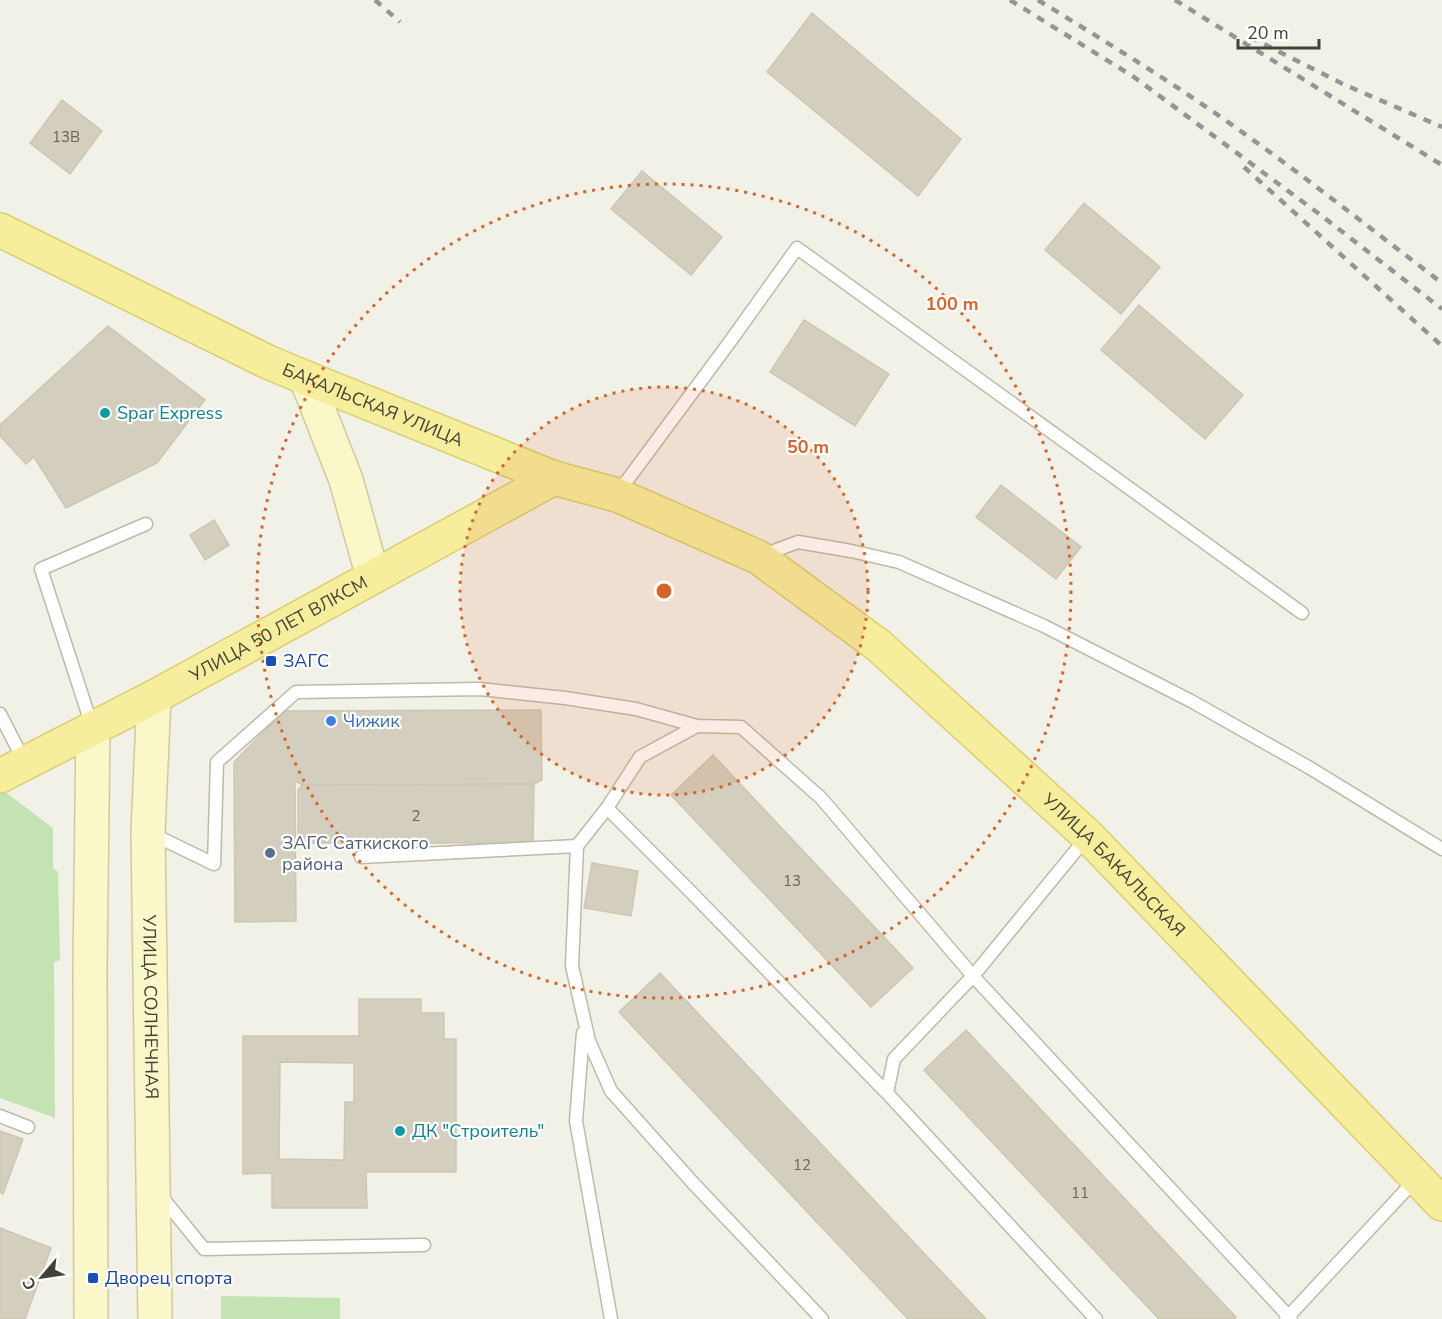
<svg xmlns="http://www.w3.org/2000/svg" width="1442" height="1319" font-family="'Nunito Sans',sans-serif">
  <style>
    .green { fill: #c4e3b3 }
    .building { fill: #d3cebd; stroke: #cdc7b1; stroke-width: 1.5; fill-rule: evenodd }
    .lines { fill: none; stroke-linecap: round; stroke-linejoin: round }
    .service-casing { stroke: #bdbaaa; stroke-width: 15 }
    .secondary-casing { stroke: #cecb99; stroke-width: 36 }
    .primary-casing { stroke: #dace6d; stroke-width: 36 }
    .service { stroke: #fff; stroke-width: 12 }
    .secondary { stroke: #faf8c9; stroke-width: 33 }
    .primary { stroke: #f6ee9c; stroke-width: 33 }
    .rail { stroke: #959595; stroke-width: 4.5; stroke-dasharray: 8 8; stroke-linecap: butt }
    .ring { fill: none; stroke: #d86528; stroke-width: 3; stroke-dasharray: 3 6 }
    .culture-dot { fill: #0f9aa8; stroke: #fff; stroke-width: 2 }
    .transit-dot { fill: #1a4fb4; stroke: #fff; stroke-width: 2 }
    .shop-dot { fill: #3f7fe0; stroke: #fff; stroke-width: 2 }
    .service-dot { fill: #5c6f8a; stroke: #fff; stroke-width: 2 }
    .labels { text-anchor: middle; stroke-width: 4.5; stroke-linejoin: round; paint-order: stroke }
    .number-label { font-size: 15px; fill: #686558 }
    .street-label { font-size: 18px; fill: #444236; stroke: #fff }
    .culture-label { font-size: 18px; fill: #0d838f; stroke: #fff; text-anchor: start }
    .transit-label { font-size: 18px; fill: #164399; stroke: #fff; text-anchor: start }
    .shop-label { font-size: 18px; fill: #366cbe; stroke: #fff; text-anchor: start }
    .service-label { font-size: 18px; fill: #4e5e75; stroke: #fff; text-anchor: start }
    .centre { fill: #d86528; stroke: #fff; stroke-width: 3 }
    .ring-label { font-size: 18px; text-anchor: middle; font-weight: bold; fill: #d86528; stroke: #fff; stroke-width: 4.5; stroke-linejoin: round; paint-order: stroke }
  </style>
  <rect width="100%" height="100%" fill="#f2f1e7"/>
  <path class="green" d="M0,788L53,828V868L58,872L60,960L54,962L55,1118L0,1098Z
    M221,1296L340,1298V1319H221Z"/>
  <path class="building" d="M812,13L961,139L918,196L767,72Z
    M62,100L102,131L70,174L30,143Z
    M642,171L722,237L691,275L611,209Z
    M1084,203L1160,267L1121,314L1045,250Z
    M1139,305L1243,395L1205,439L1101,350Z
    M804,320L889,374L855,426L770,372Z
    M108,326L205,400L157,463L66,508L34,457L26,464L0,436V425Z
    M1001,485L1081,547L1056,579L976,517Z
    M214,520L229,545L205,560L190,535Z
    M541,710L542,780L534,784L303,785L295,781L296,921L235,922L234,762L284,711Z
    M713,755L913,968L871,1007L671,795Z
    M534,784L533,843H298V789L303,785Z
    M592,863L638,871L631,916L584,908Z
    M660,973L986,1319H908L619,1012Z
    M359,999H421V1013H444V1039H456V1172H366L367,1208H272V1173L243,1174V1036H359ZM280,1062L354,1063V1102H345L344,1160L279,1159Z
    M966,1030L1236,1317L1234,1319H1159L924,1070Z
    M0,1131L23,1139L3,1194L0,1192Z
    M0,1228L51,1248L25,1319H0Z"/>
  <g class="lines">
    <defs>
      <path id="service" d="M617,494L729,343L797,248L1302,613
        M763,555L798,542L851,551L899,562L1044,626L1191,701L1310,768L1442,849
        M0,714L25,763
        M92,726L41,569L146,524
        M607,808L686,887L887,1093
        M150,833L214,864L217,762L296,692L480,689L565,698L636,709L697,726
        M1087,837L973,976L894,1059L887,1093L1096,1319
        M361,857L577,846
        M583,1033L576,1121L611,1319
        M0,1116L28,1127
        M161,1196L204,1249L424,1245
        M822,1319L693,1183L611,1091L589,1041L572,966L577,846L607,808L640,757L697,726L741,727L821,798L973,976L1291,1319
        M1286,1319L1416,1179"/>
      <g id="secondary">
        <path d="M306,378L346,480L373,577"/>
        <path id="s1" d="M154,697L148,832L155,1319"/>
        <path d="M91,1319L90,968L93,727"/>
      </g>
      <g id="primary">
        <path id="s2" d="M0,230L268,362L306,378L554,478L617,495L758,557L878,645L1088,836L1442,1204"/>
        <path id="s3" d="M0,776L154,697L554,478"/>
      </g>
    </defs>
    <use href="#service" class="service-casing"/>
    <use href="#secondary" class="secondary-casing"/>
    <use href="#primary" class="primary-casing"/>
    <use href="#service" class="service"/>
    <use href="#secondary" class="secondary"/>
    <use href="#primary" class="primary"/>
    <path class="rail" d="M375,0L400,22
      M1010,0L1134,77L1318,213L1442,309
      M1038,0C1098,37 1157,73 1215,113C1293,167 1367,226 1442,283
      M1175,0L1442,165
      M1250,37L1343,84L1442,127
      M1244,167L1442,346"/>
  </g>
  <circle cx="664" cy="591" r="204" fill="#d86528" fill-opacity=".12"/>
  <g class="ring">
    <circle cx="664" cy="591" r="204"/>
    <circle cx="664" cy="591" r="407"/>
  </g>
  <g class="culture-dot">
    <circle cx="105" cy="413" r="6"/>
    <circle cx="400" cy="1131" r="6"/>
  </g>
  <g class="transit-dot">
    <rect x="265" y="655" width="12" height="12" rx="3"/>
    <rect x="87" y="1272" width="12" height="12" rx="3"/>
  </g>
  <circle class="shop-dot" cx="331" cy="721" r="6"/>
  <circle class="service-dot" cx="270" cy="853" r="6"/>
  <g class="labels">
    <g class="number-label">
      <text x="66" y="142">13В</text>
      <text x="416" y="821">2</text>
      <text x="792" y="886">13</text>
      <text x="802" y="1170">12</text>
      <text x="1080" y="1198">11</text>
    </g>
    <g class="street-label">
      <text dy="6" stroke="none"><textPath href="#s2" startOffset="412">БАКАЛЬСКАЯ УЛИЦА</textPath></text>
      <text dy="6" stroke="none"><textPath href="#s3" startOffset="315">УЛИЦА 50 ЛЕТ ВЛКСМ</textPath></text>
      <text dy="6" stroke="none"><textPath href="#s2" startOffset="1298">УЛИЦА БАКАЛЬСКАЯ</textPath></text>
      <text dy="6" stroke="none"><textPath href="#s1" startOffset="310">УЛИЦА СОЛНЕЧНАЯ</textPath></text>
    </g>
    <g class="culture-label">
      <text x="117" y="419">Spar Express</text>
      <text x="412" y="1137">ДК "Строитель"</text>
    </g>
    <g class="transit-label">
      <text x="283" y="667">ЗАГС</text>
      <text x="105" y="1284">Дворец спорта</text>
    </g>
    <g class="shop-label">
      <text x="343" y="727">Чижик</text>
    </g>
    <g class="service-label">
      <text x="282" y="849">ЗАГС Саткиского<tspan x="282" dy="21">района</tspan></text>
    </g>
  </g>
  <circle cx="664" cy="591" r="9" class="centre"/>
  <g class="ring-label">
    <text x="952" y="310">100 m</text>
    <text x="808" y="453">50 m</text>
  </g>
  <g transform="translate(42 1277) rotate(241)" stroke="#ffffff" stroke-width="4.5" paint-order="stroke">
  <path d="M0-4.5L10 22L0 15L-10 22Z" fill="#444236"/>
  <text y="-9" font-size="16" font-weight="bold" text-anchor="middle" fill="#444236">С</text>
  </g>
  <path d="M1238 39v9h81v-9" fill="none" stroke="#444236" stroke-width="3"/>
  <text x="1247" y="39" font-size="18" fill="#444236" stroke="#ffffff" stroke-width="4.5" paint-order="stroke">20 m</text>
</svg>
